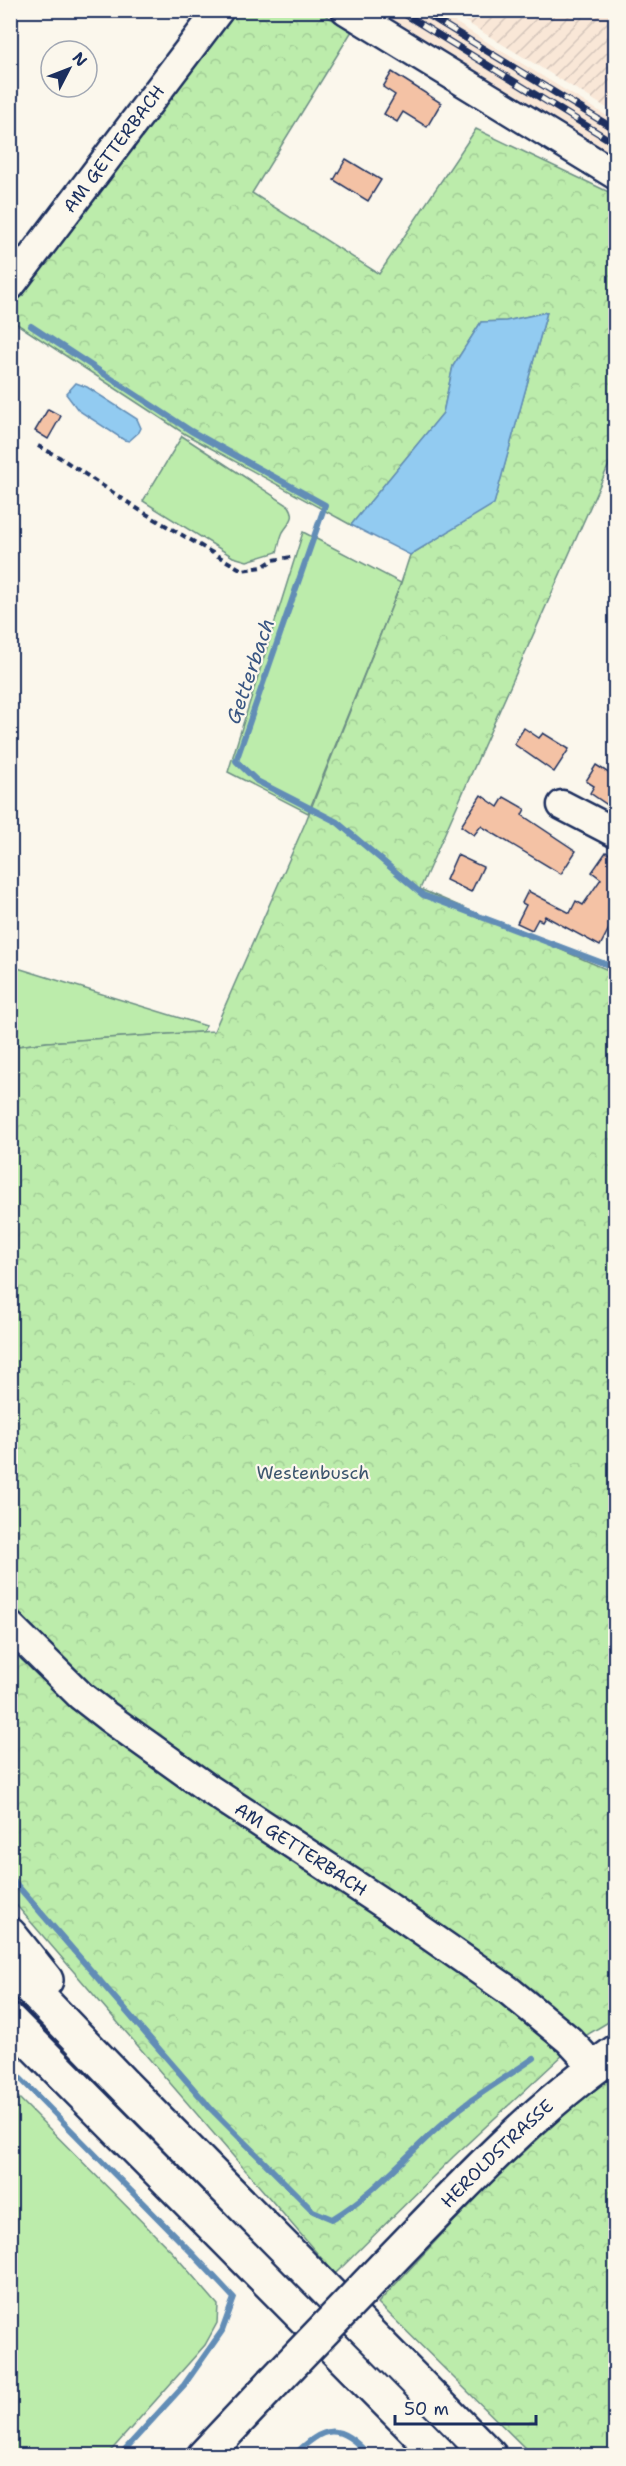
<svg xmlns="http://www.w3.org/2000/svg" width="626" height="2466" font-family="'Shantell Sans',sans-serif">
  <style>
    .built { fill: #f9e7d7 }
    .industrial { fill: url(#industrial-furrows) }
    .green { fill: #bcecab; stroke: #6c8e84; stroke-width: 1.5 }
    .forest { fill: url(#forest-crowns); stroke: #6c8e84; stroke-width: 1.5 }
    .water { fill: #92cbf1; stroke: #628db6; stroke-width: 1.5 }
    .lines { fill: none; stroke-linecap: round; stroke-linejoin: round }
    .stream { stroke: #628db6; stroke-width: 6 }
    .building { fill: #f4c2a5; stroke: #1b2f5e; stroke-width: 1.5 }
    .minor-casing { stroke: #1b2f5e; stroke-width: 33 }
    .major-casing { stroke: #1b2f5e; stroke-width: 38 }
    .highway-casing { stroke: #1b2f5e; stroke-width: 38 }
    .path { stroke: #1b2f5e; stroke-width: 4; stroke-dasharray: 6 4.5; stroke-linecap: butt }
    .minor { stroke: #fbf7ec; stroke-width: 28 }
    .major { stroke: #fbf7ec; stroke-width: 33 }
    .highway { stroke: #fbf7ec; stroke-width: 33 }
    .rail-casing { stroke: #1b2f5e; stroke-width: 7 }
    .rail { stroke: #fbf7ec; stroke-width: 4.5; stroke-dasharray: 14; stroke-linecap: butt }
    .major-bridge-casing { stroke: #1b2f5e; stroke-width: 38; stroke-linecap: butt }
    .major-bridge { stroke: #fbf7ec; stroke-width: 33 }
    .labels { text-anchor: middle; stroke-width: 4.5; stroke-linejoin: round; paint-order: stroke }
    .street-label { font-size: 18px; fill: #1b2f5e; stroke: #fbf7ec }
    .park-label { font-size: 18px; fill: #3b556d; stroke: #fbf7ec }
    .water-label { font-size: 20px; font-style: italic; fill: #395683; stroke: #fbf7ec }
  </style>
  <defs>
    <pattern id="industrial-furrows" width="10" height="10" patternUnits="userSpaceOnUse" patternTransform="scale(1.5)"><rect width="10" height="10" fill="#f9e7d7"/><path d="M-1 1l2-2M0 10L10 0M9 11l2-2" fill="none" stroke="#d5c6bb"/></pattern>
    <pattern id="forest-crowns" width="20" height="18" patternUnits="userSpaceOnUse" patternTransform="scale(1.5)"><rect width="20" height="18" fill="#bcecab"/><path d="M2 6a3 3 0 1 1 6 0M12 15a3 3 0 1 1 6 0" fill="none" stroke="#a1cb96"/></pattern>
  </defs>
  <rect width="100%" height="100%" fill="#fbf7ec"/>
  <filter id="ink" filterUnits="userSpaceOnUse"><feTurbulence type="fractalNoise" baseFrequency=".0167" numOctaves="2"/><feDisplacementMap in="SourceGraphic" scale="12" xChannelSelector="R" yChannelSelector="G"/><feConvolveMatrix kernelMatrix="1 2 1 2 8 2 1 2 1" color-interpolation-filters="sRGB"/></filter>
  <g filter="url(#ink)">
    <path class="built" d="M358,11H437L615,121V170Z"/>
    <path class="industrial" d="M448,11H615V113Z"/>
    <path class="green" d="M182,436L289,506C297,518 289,522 283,532C280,538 279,546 277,552L247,561L233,557L143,501Z
      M303,532L401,583L308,813L228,772Z
      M11,966L206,1026L202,1032L47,1042L11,1047Z
      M11,2090L172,2252L218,2305L217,2323L205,2345L107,2455H11Z"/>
    <path class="forest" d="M233,11H318L352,31L252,193L379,274L476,129L615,195V451L420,889L615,973V2018L580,2039L453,2157L335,2274L11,1899V1047L47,1042L214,1031L306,821L401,583L410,555L494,503L547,312L506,321L481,322L453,366L443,413L351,525L185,434L11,320L10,309Z
      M615,2070V2455H532L378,2303L485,2188L608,2075Z"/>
    <path class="water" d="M547,312L494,504L410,555L351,525L443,413L453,366L481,322L506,321Z
      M76,383L87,387L137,419L141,428L139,432L129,441L124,440L78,410L66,394Z"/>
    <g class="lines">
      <path class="stream" d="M31,326L191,431L325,505L236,761L257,781L337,822L423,895L616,968
        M10,1877L211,2109L313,2211L332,2219C381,2190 416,2143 461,2108C484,2090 510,2075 534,2058
        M10,2068L191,2252L234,2298L222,2331L184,2385L119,2456
        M293,2456C325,2425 338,2422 370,2456"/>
    </g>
    <path class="building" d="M392,72L441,103L427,127L403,112L397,122L384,114L395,95L383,87Z
      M346,159L381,180L368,201L334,180Z
      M48,409L61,416L48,439L35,431Z
      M524,728L539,738L543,733L569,749L554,772L514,744Z
      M596,765L615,777V810L590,793L594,786L586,781Z
      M481,795L498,807L504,797L525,809L522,815L576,851L561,874L481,826L474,835L461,826Z
      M606,852L615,857V917L600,946L545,916L542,921L538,919L532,930L517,923L526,905L522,903L528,891L570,913L576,901L583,905L601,879L592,872Z
      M457,855L483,867L471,892L446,880Z"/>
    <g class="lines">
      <defs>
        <g id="minor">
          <path d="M346,10L616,175"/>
          <path id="s1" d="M10,286L219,10"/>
          <path d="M562,805L616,833"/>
          <path id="s2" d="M10,1626L81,1696L108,1717L206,1787L387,1906L508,1990L569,2040L594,2067"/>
        </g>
        <g id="major">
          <path id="s3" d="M387,2264C459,2190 530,2112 616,2052"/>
          <path d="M204,2456L273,2383"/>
        </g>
        <path id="highway" d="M10,1935L46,1980
          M10,1967L122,2083L490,2456
          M10,2021L441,2456"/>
      </defs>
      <use href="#minor" class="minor-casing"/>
      <use href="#major" class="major-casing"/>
      <use href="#highway" class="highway-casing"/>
      <path class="path" d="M38,446L59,457L141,511L242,570L262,567L273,560L291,557"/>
      <use href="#minor" class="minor"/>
      <use href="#major" class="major"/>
      <use href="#highway" class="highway"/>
      <defs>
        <path id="rail" d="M398,10L616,144
          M420,10L616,130"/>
      </defs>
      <use href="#rail" class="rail-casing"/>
      <use href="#rail" class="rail"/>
      <defs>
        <path id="major-bridge" d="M273,2383L387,2264"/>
      </defs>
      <use href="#major-bridge" class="major-bridge-casing"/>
      <use href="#major-bridge" class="major-bridge"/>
    </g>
  </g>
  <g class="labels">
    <g class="street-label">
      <text dy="6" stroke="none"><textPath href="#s1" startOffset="172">AM GETTERBACH</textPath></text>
      <text dy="6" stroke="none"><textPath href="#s2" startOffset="368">AM GETTERBACH</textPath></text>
      <text dy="6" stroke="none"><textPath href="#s3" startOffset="156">HEROLDSTRASSE</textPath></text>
    </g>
    <g class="park-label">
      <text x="313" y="1479">Westenbusch</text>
    </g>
    <g class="water-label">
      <text transform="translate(250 671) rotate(-71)" y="7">Getterbach</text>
    </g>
  </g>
  <rect width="626" height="2466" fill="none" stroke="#fbf7ec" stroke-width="36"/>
  <rect x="18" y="18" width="590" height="2430" fill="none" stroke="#1b2f5e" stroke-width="2" filter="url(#ink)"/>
  <g transform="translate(69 69) rotate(48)"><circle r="28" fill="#fbf7ec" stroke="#a1a7b3" stroke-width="1.5"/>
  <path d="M0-4.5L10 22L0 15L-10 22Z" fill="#1b2f5e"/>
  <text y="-9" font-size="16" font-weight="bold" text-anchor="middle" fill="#1b2f5e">N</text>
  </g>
  <path d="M395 2415v9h141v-9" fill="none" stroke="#1b2f5e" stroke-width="3"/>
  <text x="404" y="2415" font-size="18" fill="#1b2f5e" stroke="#fbf7ec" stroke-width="4.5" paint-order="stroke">50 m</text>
</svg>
